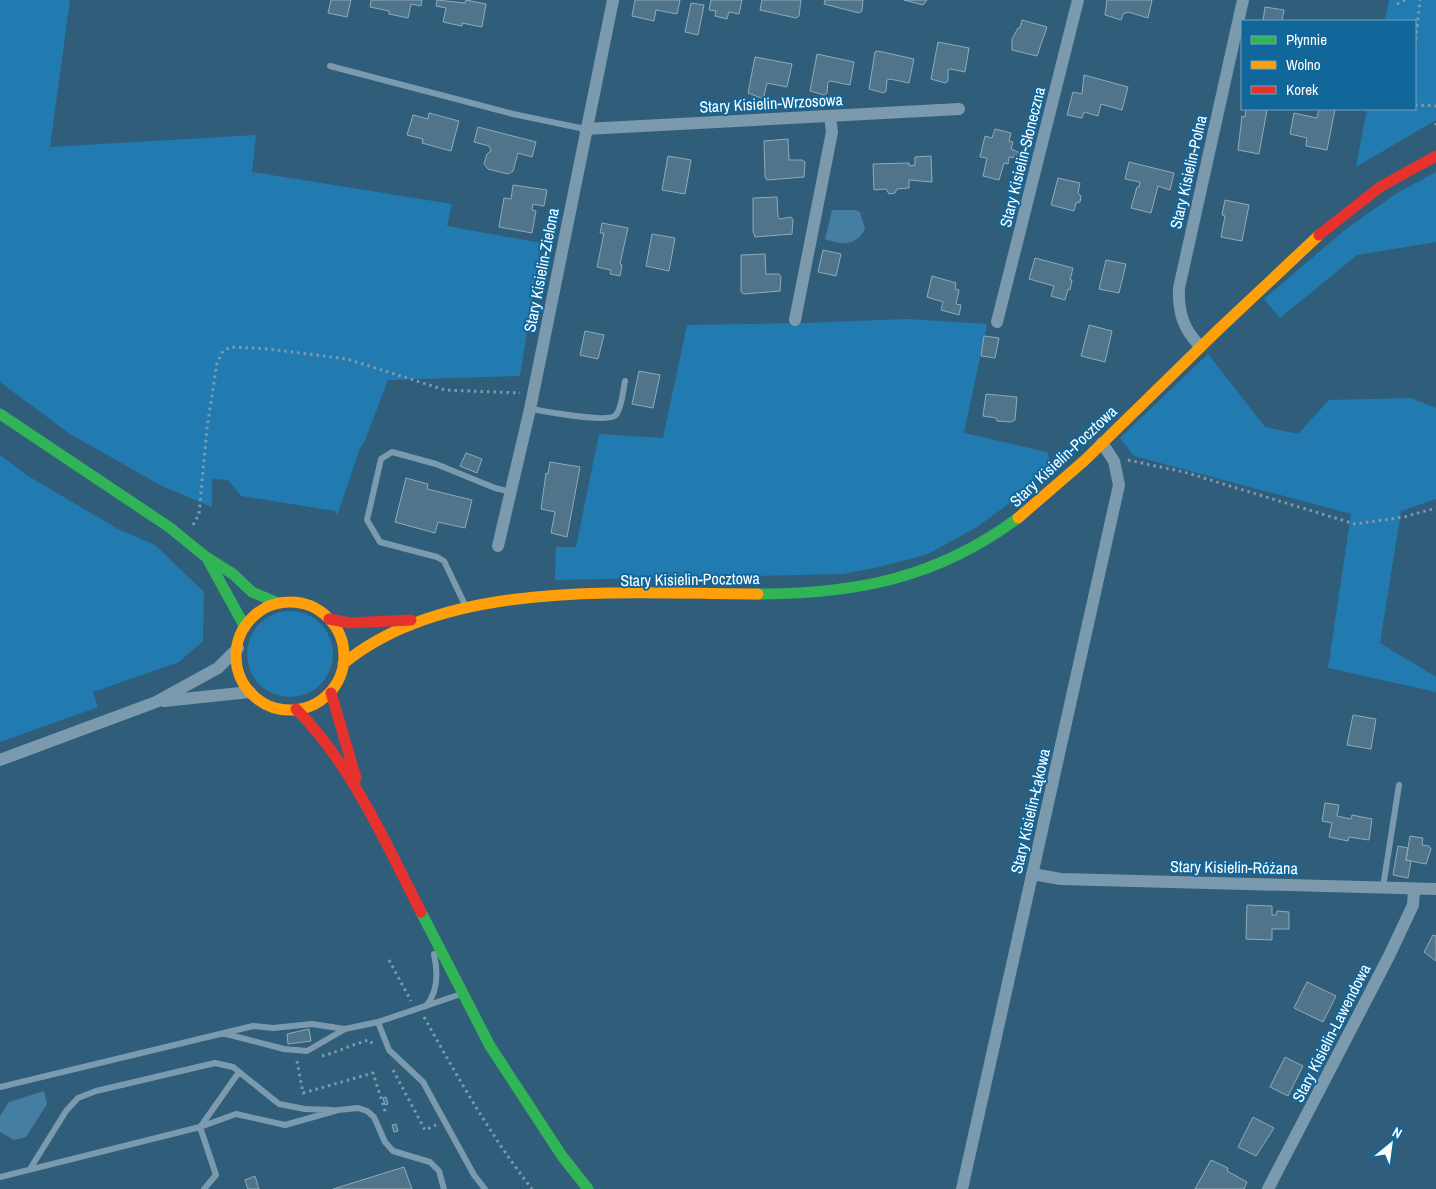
<svg xmlns="http://www.w3.org/2000/svg" width="1436" height="1189" font-family="'Archivo Narrow',sans-serif">
  <style>
    .green { fill: #227bb0 }
    .water { fill: #447ea2 }
    .building { fill: #50758a; stroke: #8faaba }
    .lines { fill: none; stroke-linecap: round; stroke-linejoin: round }
    .path { stroke: #7b9aad; stroke-width: 3; stroke-dasharray: 2.5 4; stroke-linecap: butt }
    .lane { stroke: #7b9aad; stroke-width: 6 }
    .street { stroke: #7b9aad; stroke-width: 12 }
    .fast { stroke: #30b455; stroke-width: 11 }
    .slow { stroke: #ff9f0a; stroke-width: 11 }
    .jam { stroke: #e5322d; stroke-width: 11 }
    .labels { text-anchor: middle; stroke-width: 4; stroke-linejoin: round; paint-order: stroke }
    .street-label { font-size: 16px; fill: #fff; stroke: #11669a }
  </style>
  <rect width="100%" height="100%" fill="#305e7a"/>
  <path class="green" d="M0,0H70L50,147L256,135L252,172L452,204L447,226L541,243L520,376L388,380L364,443L360,448L337,516L335,511L241,496L228,480L212,479V507L162,486L70,434L0,382Z
    M1389,0H1436V120L1356,167L1367,109H1415V21H1385Z
    M1436,172V242L1357,255L1280,318L1264,299L1346,229L1394,195Z
    M907,319L987,324L964,433L1047,452L1051,465L1014,500L977,527L928,554L879,567L843,574L555,580L556,547H576L599,434L663,438L687,325L803,323Z
    M1208,354L1265,427L1298,434L1329,400L1411,398L1436,408V499L1401,511L1380,643L1436,677V692L1328,668L1351,514L1134,456L1120,438Z
    M0,455L28,476L118,529L155,545L204,592L203,641L179,662L93,692L98,707L0,742Z
    M247 654a43 43 0 1 1 86 0a43 43 0 1 1-86 0Z"/>
  <path class="water" d="M832,210H855L860,212L865,229C855,247 842,245 825,239Z
    M44,1091L47,1104L26,1137L14,1140L0,1132V1116L9,1102Z"/>
  <path class="building" d="M331,0H351L347,17L328,13Z
    M371,0H422L421,6L411,4L408,18L389,14V11L370,7Z
    M437,0L465,3L466,0L486,4L482,27L462,23V26L443,22L446,8L436,6Z
    M635,0H680L677,14L656,10L654,21L632,16Z
    M711,0H742L739,14L729,12L727,19L715,16L716,11L709,10Z
    M762,0H801L799,16L796,18L760,10Z
    M825,0H863L862,11L859,13L824,4Z
    M904,0H927L923,5Z
    M1107,0H1152L1148,18L1128,12L1123,14L1121,20L1105,15Z
    M691,3L704,5L698,35L685,32Z
    M1265,7L1284,10L1282,21H1263Z
    M1022,20L1047,27L1037,56L1012,50V39L1018,28H1020Z
    M938,42L969,48L965,72L951,69L948,70V81L945,83L931,79Z
    M878,51L914,59L909,83L890,79L887,80L886,91L884,93L869,89L875,52Z
    M817,54L854,62L850,85L830,81L828,82L827,93L824,95L810,91Z
    M755,57L792,64L787,87L767,83L764,96L761,98L748,93Z
    M1084,75L1128,87L1122,110L1101,104L1098,116L1084,112L1082,118L1067,115L1073,92L1082,94Z
    M1246,109L1267,110L1259,154L1238,150L1242,116L1245,117Z
    M1319,109H1335L1327,150L1306,146L1307,138L1290,134L1294,113L1317,118Z
    M429,113L459,121L451,151L422,143L423,139L407,135L413,115L428,119Z
    M478,127L536,142L532,157L518,153L513,171L508,174L488,169L484,164L487,154L491,151L489,146L474,142Z
    M995,129L1011,133L1009,141L1013,142L1011,149L1020,153L1018,158L1009,157L1008,164L1004,163L999,180L983,176L987,158L980,157L985,136L992,138Z
    M788,139L789,160H802L805,162L804,177L767,180L765,177L764,141Z
    M668,156L691,160L685,194L662,190Z
    M931,156L932,182L909,180V188L897,189L895,193L889,194L886,189L874,190L873,164L909,163V166L915,165V157Z
    M1129,162L1174,173L1170,190L1158,186L1151,213L1131,208L1137,187H1139L1140,182L1125,179Z
    M1058,178L1080,183L1078,193L1081,196L1080,202L1076,203L1074,211L1051,205Z
    M513,185L547,190L544,206L533,204L532,210L536,211L532,233L499,227L504,198L511,199Z
    M777,197L778,217L780,219L791,217L793,220L792,234L755,237L753,231V198Z
    M1225,200L1249,205L1242,241L1221,237L1225,216L1222,215Z
    M602,223L628,228L620,264L622,265L620,276L610,274L611,270L597,267L604,233H600Z
    M652,234L675,238L669,271L646,266Z
    M823,250L841,254L836,276L818,272Z
    M765,254L766,274H779L781,277L780,291L744,294L741,292V255Z
    M1035,258L1073,268L1070,280H1072L1070,290L1068,289L1065,300L1051,296L1054,286L1029,279Z
    M1106,260L1126,264L1119,293L1099,289Z
    M932,276L956,283L955,289L959,290L956,304L961,305L959,315L941,310L943,302L927,297Z
    M1089,325L1112,331L1105,362L1081,356Z
    M585,331L604,335L598,359L580,355Z
    M984,336L999,338L995,358L981,356Z
    M639,371L660,375L653,408L632,404Z
    M986,394L1017,397L1015,420L1011,422L997,421L996,418L983,416Z
    M466,453L482,459L477,473L460,466Z
    M550,462L580,467L567,537L551,533L555,512L541,509L546,473L548,474Z
    M406,478L428,484L427,489L472,500L465,528L438,522L435,533L395,522Z
    M1353,715L1376,719L1371,749L1347,745Z
    M1325,803L1339,805L1337,816L1351,819L1352,815L1372,819L1369,840L1349,837L1348,841L1329,837L1332,823L1322,821Z
    M1410,836L1423,838L1422,845L1429,846L1431,849L1426,864L1406,860Z
    M1398,846L1408,848L1406,860L1411,861L1408,878L1393,875Z
    M1247,905L1272,906V915H1276L1277,911L1289,912V929H1272V940L1246,939Z
    M1433,935L1436,936V961L1424,952Z
    M1307,982L1336,996L1323,1022L1294,1008Z
    M309,1029L311,1041L288,1044L287,1034Z
    M1285,1057L1303,1066L1288,1096L1270,1087Z
    M386,1097L388,1104L385,1105L383,1098Z
    M1253,1117L1274,1128L1256,1156L1238,1147Z
    M396,1124L398,1131L394,1132L392,1125Z
    M1211,1160L1228,1168L1227,1171L1247,1182L1244,1189H1195Z
    M404,1167L412,1189H333Z
    M255,1176L259,1189H248L245,1180Z"/>
  <g class="lines">
    <path class="path" d="M1397,4L1405,0
      M1415,46L1420,0
      M1415,105L1436,106
      M1436,123V126
      M1128,460L1184,472L1355,524L1404,517L1436,508
      M193,525L199,514L207,428L217,363L223,351L231,347L269,349L347,359L445,390L520,393
      M389,960L411,1001
      M424,1017C457,1076 490,1135 532,1189
      M322,1056C338,1052 353,1044 369,1040L374,1045
      M297,1061L303,1093L373,1073L386,1114
      M393,1070L425,1130L436,1125"/>
    <path class="lane" d="M330,66L513,114L585,129
      M530,409C545,411 607,424 616,415C622,408 623,390 625,381
      M466,607L444,561L437,557L380,542L367,520L381,459L392,452L436,464L495,488L511,492
      M1383,887L1399,785
      M426,1006C438,992 438,972 434,954
      M378,1022L389,1050L423,1082L474,1175L485,1189
      M226,1034L284,1049L307,1051L345,1029
      M0,1087L253,1026L273,1028L312,1024L345,1029L378,1022L461,994
      M201,1126L239,1072
      M200,1127L216,1175L204,1189
      M30,1169L66,1111L78,1098L96,1091L215,1063L233,1067L279,1104L305,1109L332,1110
      M0,1177L200,1127L236,1114L285,1125L338,1110L358,1108L367,1111L374,1117L385,1142L393,1151L430,1162L439,1171L444,1189"/>
    <path class="street" d="M585,129L959,109
      M795,320L832,132L830,116
      M997,322L1078,0
      M1200,346C1183,329 1178,312 1179,288L1243,0
      M498,546L530,409L613,0
      M164,701L250,692
      M0,760L156,702L218,668L238,648
      M1032,874L1061,879L1436,889
      M962,1189L1119,485L1114,461L1102,443
      M1268,1189L1389,956L1413,905L1414,889"/>
    <path class="fast" d="M0,414L169,527L206,557L233,574L252,592L278,603
      M208,560L245,627
      M758,594C856,594 938,578 1018,518
      M421,912L490,1046L562,1156L588,1189"/>
    <path class="slow" d="M1018,518L1084,461L1218,330L1319,235
      M236 656a54 54 0 1 1 108 0a54 54 0 1 1-108 0Z
      M343,664C447,577 630,594 758,594"/>
    <path class="jam" d="M1319,235L1380,187L1436,156
      M329,619L350,623L411,620
      M331,693L356,778
      M296,709C352,765 385,842 421,912"/>
  </g>
  <g class="labels">
    <g class="street-label">
      <text transform="translate(771 103) rotate(-3)" y="6">Stary Kisielin-Wrzosowa</text>
      <text transform="translate(1022 157) rotate(-76)" y="6">Stary Kisielin-Słoneczna</text>
      <text transform="translate(1188 172) rotate(-77)" y="6">Stary Kisielin-Polna</text>
      <text transform="translate(541 270) rotate(-79)" y="6">Stary Kisielin-Zielona</text>
      <text transform="translate(1063 456) rotate(-43)" y="6">Stary Kisielin-Pocztowa</text>
      <text transform="translate(690 579) rotate(-1)" y="6">Stary Kisielin-Pocztowa</text>
      <text transform="translate(1030 811) rotate(-77)" y="6">Stary Kisielin-Łąkowa</text>
      <text transform="translate(1234 867) rotate(1)" y="6">Stary Kisielin-Różana</text>
      <text transform="translate(1331 1033) rotate(-63)" y="6">Stary Kisielin-Lawendowa</text>
    </g>
  </g>
  <rect x="1241" y="20" width="175" height="90" fill="#11669a" stroke="#70a3c2"/>
  <rect x="1251" y="36" width="25" height="8" fill="#30b455" stroke="#70a3c2"/>
  <text x="1286" y="45" font-size="15" fill="#ffffff">Płynnie</text>
  <rect x="1251" y="61" width="25" height="8" fill="#ff9f0a" stroke="#70a3c2"/>
  <text x="1286" y="70" font-size="15" fill="#ffffff">Wolno</text>
  <rect x="1251" y="86" width="25" height="8" fill="#e5322d" stroke="#70a3c2"/>
  <text x="1286" y="95" font-size="15" fill="#ffffff">Korek</text>
  <g transform="translate(1391 1144) rotate(29)" stroke="#11669a" stroke-width="4" paint-order="stroke">
  <path d="M0-4L9 19L0 12L-9 19Z" fill="#ffffff"/>
  <text y="-8" font-size="14" font-weight="bold" text-anchor="middle" fill="#ffffff">N</text>
  </g>
</svg>
